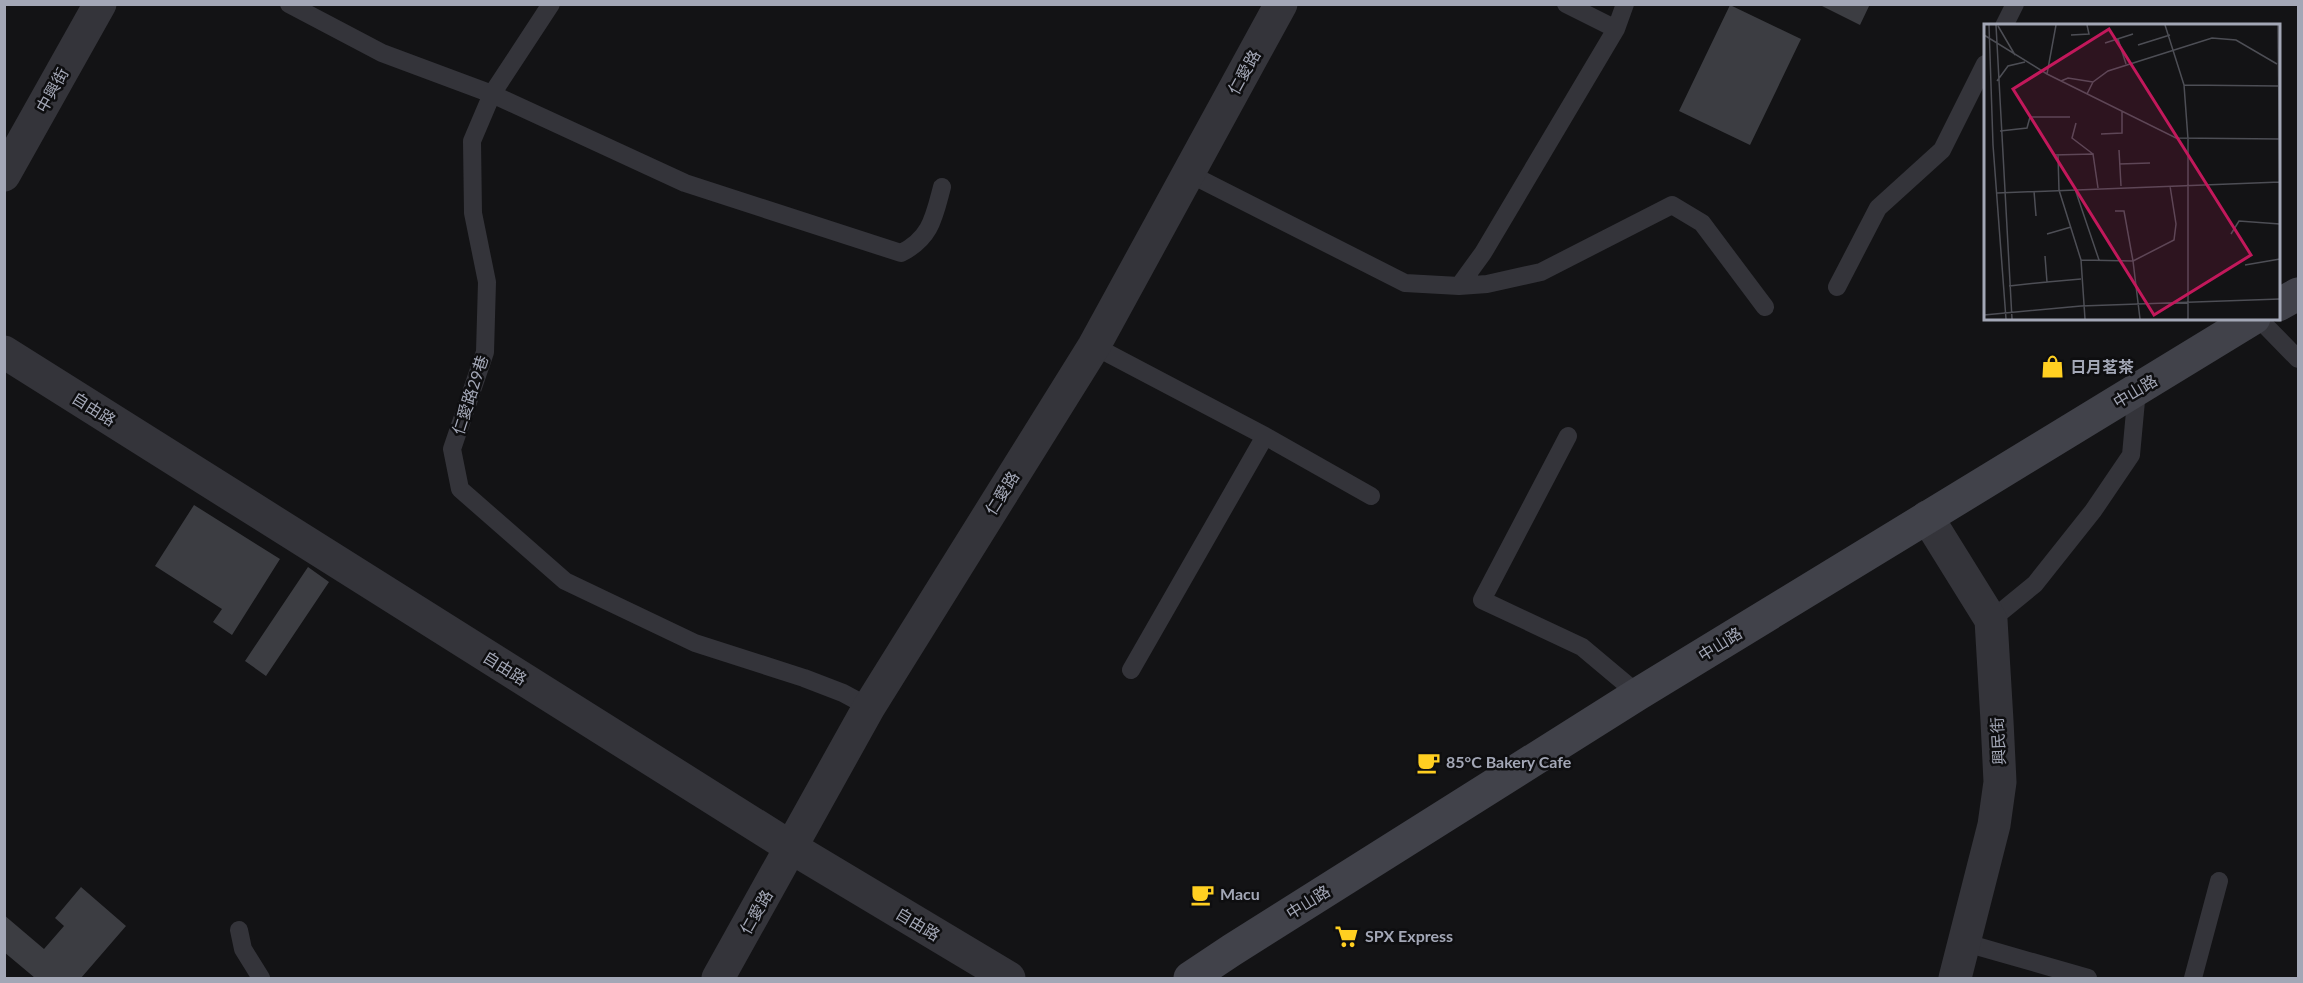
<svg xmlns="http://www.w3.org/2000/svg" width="2303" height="983" font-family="Lato,'Noto Sans TC',sans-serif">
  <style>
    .building { fill: #3c3d42 }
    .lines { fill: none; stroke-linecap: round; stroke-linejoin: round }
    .lane { stroke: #34343a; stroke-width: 18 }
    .street { stroke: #34343a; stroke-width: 33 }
    .secondary { stroke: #41424a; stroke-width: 33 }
    .labels { text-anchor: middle; stroke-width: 5; stroke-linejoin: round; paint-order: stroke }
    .street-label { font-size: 16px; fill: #a3a7b6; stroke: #0e0e10 }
    .poi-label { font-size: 16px; font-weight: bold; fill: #a3a7b6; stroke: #0e0e10; text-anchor: start }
    .inset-road { fill: none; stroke: #4d4e55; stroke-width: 1.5 }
    .view { fill: #c2185b; fill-opacity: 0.15; stroke: #c2185b; stroke-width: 3 }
    .inset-edge { fill: none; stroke: #a3a7b6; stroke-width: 3 }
  </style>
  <rect width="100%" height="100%" fill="#131315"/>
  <path class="building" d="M1818,4H1870L1860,25Z
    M1730,5L1801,39L1750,145L1679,111Z
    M194,505L280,559L232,635L213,622L222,609L155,566Z
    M308,567L329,582L266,676L245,661Z
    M81,887L126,926L81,978H35L4,952V915L44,949L64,926L55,918Z"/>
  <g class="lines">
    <path class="lane" d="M289,4L382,53L492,94L472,141L473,213L487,282L485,352L452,449L460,489L565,581L695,643L804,678L843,693L869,707
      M551,4L492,94L685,183L901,253C931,238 934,217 942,187
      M1566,4L1616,29
      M2004,26L2015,4
      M1188,173L1405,283L1459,286L1483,253L1616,29L1625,4
      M1459,286L1487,284L1541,272L1672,205L1702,223L1765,307
      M1837,287L1878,208L1942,150L1985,64
      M2258,318L2298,359
      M1094,346L1265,436L1371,496
      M1568,436L1482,600L1582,647L1638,694
      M1991,620L2035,584L2093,511L2131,455L2137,390
      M1131,670L1265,436
      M239,930L243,949L261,978
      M1966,943L2088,978
      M2193,978L2219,881"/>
    <path class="street" d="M4,175L100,4
      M4,352L792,848L1009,978
      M1927,517L1991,620L1997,721L2000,782L1994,825L1955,978
      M718,978L869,707L1094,346L1281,4"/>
    <path class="secondary" d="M2278,305L2298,294
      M1190,978L1232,950L1638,694L2254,318"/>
  </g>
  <defs>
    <symbol id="shop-bare" viewBox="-9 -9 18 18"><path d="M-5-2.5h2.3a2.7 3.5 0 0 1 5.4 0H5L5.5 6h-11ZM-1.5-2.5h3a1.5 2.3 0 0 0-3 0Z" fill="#ffcf21" stroke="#0e0e10" stroke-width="2.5" paint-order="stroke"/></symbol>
    <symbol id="cafe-bare" viewBox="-9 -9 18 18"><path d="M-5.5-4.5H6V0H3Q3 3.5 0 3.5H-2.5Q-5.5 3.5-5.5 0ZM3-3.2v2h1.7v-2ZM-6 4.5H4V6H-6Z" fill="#ffcf21" stroke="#0e0e10" stroke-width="2.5" paint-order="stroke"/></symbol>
    <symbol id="supermarket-bare" viewBox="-9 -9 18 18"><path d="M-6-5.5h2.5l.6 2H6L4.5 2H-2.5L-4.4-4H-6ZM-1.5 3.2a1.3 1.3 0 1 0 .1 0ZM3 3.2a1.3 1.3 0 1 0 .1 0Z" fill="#ffcf21" stroke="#0e0e10" stroke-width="2.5" paint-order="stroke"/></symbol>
  </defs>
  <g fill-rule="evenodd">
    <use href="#shop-bare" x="2036" y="350" width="33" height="33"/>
    <use href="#cafe-bare" x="1412" y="746" width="33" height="33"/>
    <use href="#cafe-bare" x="1186" y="878" width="33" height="33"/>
    <use href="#supermarket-bare" x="1330" y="920" width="33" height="33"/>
  </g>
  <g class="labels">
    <g class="street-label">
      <text transform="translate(1244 72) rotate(-61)" y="6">仁愛路</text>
      <text transform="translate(52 90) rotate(-61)" y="6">中興街</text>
      <text transform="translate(2135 391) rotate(-31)" y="6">中山路</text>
      <text transform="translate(470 395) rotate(-72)" y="6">仁愛路29巷</text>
      <text transform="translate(94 409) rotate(32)" y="6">自由路</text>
      <text transform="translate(1002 493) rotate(-58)" y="6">仁愛路</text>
      <text transform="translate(1720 644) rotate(-32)" y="6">中山路</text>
      <text transform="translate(505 668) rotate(32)" y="6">自由路</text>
      <text transform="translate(1998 741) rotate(-93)" y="6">興民街</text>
      <text transform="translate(1308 902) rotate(-32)" y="6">中山路</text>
      <text transform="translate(756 912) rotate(-60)" y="6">仁愛路</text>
      <text transform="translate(918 924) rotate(31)" y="6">自由路</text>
    </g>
    <g class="poi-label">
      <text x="2070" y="373">日月茗茶</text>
      <text x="1446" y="768">85°C Bakery Cafe</text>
      <text x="1220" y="900">Macu</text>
      <text x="1365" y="942">SPX Express</text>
    </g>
  </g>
  <g transform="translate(1984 24)">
    <rect width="296" height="296" fill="#131315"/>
    <path class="inset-road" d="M5,1L9,121L22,295M12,1L28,295M181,1L200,61L204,115V295M294,1L296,185M14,2L31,31M0,11L63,50L192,114L296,115M87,11L105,10L103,1M134,15L142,40M121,19L149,10M154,21L186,11M63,50L72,1M13,57L24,42L41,38M77,57L84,54L109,58M200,61L294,62M103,70L109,58L124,47L228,14L252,16L293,40M92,99L88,114L109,130M16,107L43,104L46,93H86M117,110L138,109V88M135,126L137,162M69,131L109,130L114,164M74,131L75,166L97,236L101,295M135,140L166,139M91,165L115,236M50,167L52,192M13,169L296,158M63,210L87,203M247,210L255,197L296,200M97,236L149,237L140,187H131M261,241L296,235M63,258L97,255M25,262L63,258L61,232M0,291L97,282L296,275M156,295L149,237L190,216L192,200L186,162"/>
    <path class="view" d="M125,5L267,231L170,291L29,65Z"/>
    <rect width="296" height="296" class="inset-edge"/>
  </g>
  <rect width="2303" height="983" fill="none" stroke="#a3a7b6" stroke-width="12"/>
</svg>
